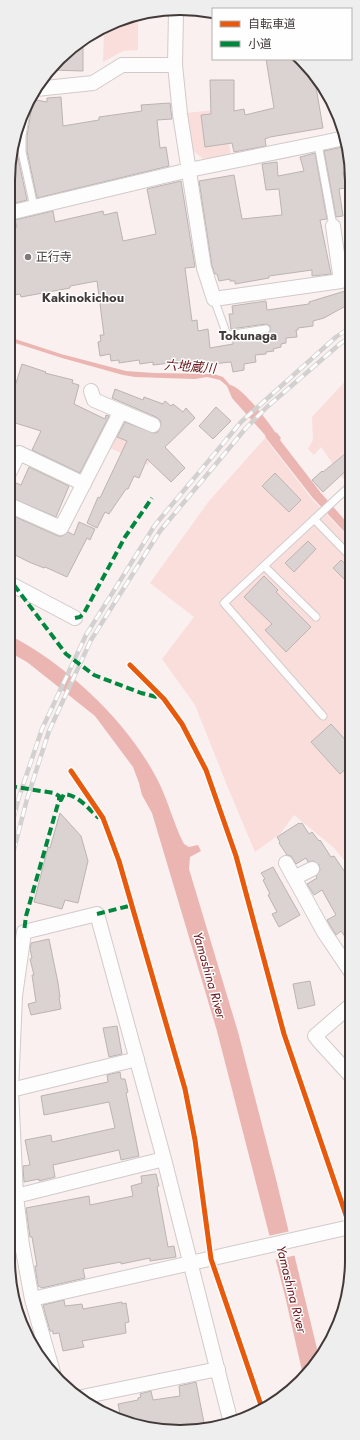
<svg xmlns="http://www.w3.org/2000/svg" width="360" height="1440" font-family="Jost,'Noto Sans JP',sans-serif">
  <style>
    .green { fill: #fadedb }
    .water { fill: #ebb6b2 }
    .pier { fill: #f9f0ef }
    .building { fill: #dbd3d2; stroke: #bbb4b2 }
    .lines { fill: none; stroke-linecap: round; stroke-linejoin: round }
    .service-casing { stroke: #d2caca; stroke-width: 9 }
    .minor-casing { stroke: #d2caca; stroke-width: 16 }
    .service { stroke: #fefdfd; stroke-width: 7 }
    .minor { stroke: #fefdfd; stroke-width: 14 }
    .rail-casing { stroke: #d3d0d0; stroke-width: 4.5 }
    .rail { stroke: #fefefe; stroke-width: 3; stroke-dasharray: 9; stroke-linecap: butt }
    .quiet { stroke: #00873e; stroke-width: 4; stroke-dasharray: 8 4; stroke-linecap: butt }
    .cycleway-casing { stroke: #fefefe; stroke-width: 8 }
    .cycleway { stroke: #e8590c; stroke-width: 5 }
    .poi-dot { fill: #827a79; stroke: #fefefe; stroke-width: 1.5 }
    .labels { text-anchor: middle; stroke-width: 3; stroke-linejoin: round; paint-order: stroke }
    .poi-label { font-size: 12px; fill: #423a39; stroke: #fefefe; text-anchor: start }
    .neighbourhood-label { font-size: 13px; font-weight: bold; fill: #423a39; stroke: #fefefe }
    .water-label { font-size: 13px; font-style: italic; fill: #681418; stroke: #fefefe }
    .rim { fill: none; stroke: #423a39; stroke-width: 2 }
  </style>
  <rect width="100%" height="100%" fill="#f9f0ef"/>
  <path class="green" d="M136,14H138V50L123,51L103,62L104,30Z
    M225,109L231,157L206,161L191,149L186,113Z
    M351,375V472L343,479L321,447L314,455L308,449L313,440L312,417Z
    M117,435L159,450L148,465L110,448Z
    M265,438L311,498L351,540V868L333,847L294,815L281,833L255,852L228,788L195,705L162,659L194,617L150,583L209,501Z"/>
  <path class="water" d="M9,337L61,354L126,371L154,373L214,374L223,377L230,385C242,387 268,421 275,432L277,433L281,438L280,440L321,493L351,527V539L312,497L266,438L265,435L232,398L227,386L220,380L207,377L195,379L164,378L135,377L123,375L62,358L9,341Z
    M9,635C66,664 126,720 156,777C168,799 173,823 184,844L189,847L198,845L201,851L190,857L189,869L238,1032L276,1179L319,1357L303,1375L285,1296L217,1031L152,813L142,795L139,783L133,767L95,716L27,662L9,652Z"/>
  <path class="pier" d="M291,1231L297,1255L274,1260L268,1236Z"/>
  <path class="building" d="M83,40V71L52,70L75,43Z
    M266,59H302L321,86L316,87L323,128L270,137L265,139L266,146L234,152L232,143L205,147L201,115L211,114L210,80H234V111L244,109L245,115L274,108Z
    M61,97L63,126L99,120V117L142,111L141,105L170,103L172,119L157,120L160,148L166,147L169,166L37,198L27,151V136L32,106L31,99L47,102V98Z
    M16,139H17V153L27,200L11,204L9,196L10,157Z
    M347,146L351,158V170L343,172L346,188L339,189L343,216L336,217L324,151Z
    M315,153L327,219L320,220L331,274L312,276V270L269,276V278L235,284V281H230V279L219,281L217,274H215L212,266L199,181L234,175L242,219L282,215L279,189L266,190L262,164L277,162L278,176L304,171L300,157Z
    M181,181L195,267L185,268L192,321L197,320L198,331L208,329L210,348L233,344V339L267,334L270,331V326L266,324L231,329L229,314H233L232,306L266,301L267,310L309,304V302L345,291L351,303L324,318L313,321V326L298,328V330H296L297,337L286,338V343L281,344V347L273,349L274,351L266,352V354L255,355L256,362L244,364V370L233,372L231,362L193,366V364L180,366L179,362L153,365V362L140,364L139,360L119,363V360L111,361L110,354L100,356L98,342L101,341L100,335H104L97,281L70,286V288L21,297L20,294L9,296V267L15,266L9,229L17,227L15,220L53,211L55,222L103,211L104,215L117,212L123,241L156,234L147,189Z
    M346,254H351V273H348Z
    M22,364L46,372L45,373L73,380L72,383L79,385L74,404L105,419L106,415L109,416L80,473L32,450L41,431L9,421V405Z
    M115,389L143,400L144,397L163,404L165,401L171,406L173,404L183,412L186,408L195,418L165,447L185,468L171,482L147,459L139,478L134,476L128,489H126L109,514L105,512L97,528L87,523L98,497L100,498L127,441L117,437L125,422L154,433L158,432L161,424L160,420L156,417L112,398Z
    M216,407L231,421L213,439L199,426Z
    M351,449V466L323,492L312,480L322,471L323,472Z
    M29,467L69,486L56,517L9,497V481H11L21,485Z
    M275,473L301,500L289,512L262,486Z
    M9,514L58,536H62L68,532L74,535L79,522L95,529L90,540L87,538L67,577L45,567L44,568L29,562L9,552Z
    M308,541L316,549L294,572L285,563Z
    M341,560L351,569V572L344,579L333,568Z
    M264,576L278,590L276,592L311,627L286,652L265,630L272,624L244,597Z
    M331,724L351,746V764L340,774L311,742Z
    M60,813L81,836L88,861L78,903L65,900L62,909L34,902L48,847L50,848Z
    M299,823L300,824L302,823L309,834L312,832L319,841L320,840L331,857L334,856L351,881V945L341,931L336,935L327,920L336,915L322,890L314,895L307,884L317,878L316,876L320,870L319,865L313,861L308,862L306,858L296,864L291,856L287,855L279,843L280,842L277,837Z
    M273,867L300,915L279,927L272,914L277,912L268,895L270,894L263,880L265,879L261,873Z
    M49,939L58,983L60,997H59L61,1009L31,1015L28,1004L36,1002L32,975H34L30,959L32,958L30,949L31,943Z
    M310,981L315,1005L298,1009L293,984Z
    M117,1026L122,1054L109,1057L103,1028Z
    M120,1072L121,1079H125L128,1092L126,1093L139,1156L121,1160L119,1150L53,1165L55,1177L39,1181V1179L24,1182L23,1166L30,1165L25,1140L51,1135L52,1142L115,1128L109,1102L44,1115L41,1096L108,1082L107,1075Z
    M156,1174L159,1186L157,1187L168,1247L174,1246L176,1257L150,1261V1258L121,1264V1262L83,1269L85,1278L42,1288L38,1286L35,1266H37L32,1237H30L26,1208L89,1196L90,1205L133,1196L131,1186L142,1183L141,1176Z
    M64,1300L65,1306L82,1304L83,1309L122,1302V1304L126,1303L129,1322L125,1323L126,1333L82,1341L84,1347L63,1351L59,1333L53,1334V1331H50L43,1305Z
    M196,1382L205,1428L189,1430L188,1425L166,1431L121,1419L118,1404L138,1400V1398L141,1397L140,1394L151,1391L153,1400L180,1396L179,1386Z"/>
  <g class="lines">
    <defs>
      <path id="service" d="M27,105L22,136V152L34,207
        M318,144L333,226
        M214,299L227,335L266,329
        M314,519L351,557
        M264,566L316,617
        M323,716L224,603L351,485"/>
      <path id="minor" d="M176,11L175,65L180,114L204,268L214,299L341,281L333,226
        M36,89L93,83L122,65H175
        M9,213L189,170L326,142L344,138
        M91,391L94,400L153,425
        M9,473L19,453L84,484
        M9,505L61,528L121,411
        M9,583L75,618
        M286,863L324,932L351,972
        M294,878L312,869
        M351,1076L319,1041L315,1036L351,1005
        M11,1090L137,1059
        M16,1196L164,1159
        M32,1299L350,1227
        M54,1376L32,1299L22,1245L16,1196L11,1090L15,996L24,932L97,914L164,1159L231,1423
        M82,1397L218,1369"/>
    </defs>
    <use href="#service" class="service-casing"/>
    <use href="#minor" class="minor-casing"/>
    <use href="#service" class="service"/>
    <use href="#minor" class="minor"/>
    <defs>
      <path id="rail" d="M9,836L19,797L42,729L86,635L155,525L241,422L336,337L351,327
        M9,869L27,799L49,731L91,640L160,531L246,428L267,407L341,343L351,337"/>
    </defs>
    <use href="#rail" class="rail-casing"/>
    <use href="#rail" class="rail"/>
    <path class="quiet" d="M14,585L66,654L94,675L141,693L161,698
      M75,618L80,617L84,613L125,537L152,498
      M9,786L54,793L59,796V800L26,916L24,932
      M59,800H61L64,794C79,795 88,809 99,818
      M97,914L133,905"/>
    <defs>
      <path id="cycleway" d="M130,665L164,699L182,724L206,770L236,856L284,1034L350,1227
        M71,771L103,818L119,861L185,1089L195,1140L211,1259L262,1408"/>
    </defs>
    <use href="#cycleway" class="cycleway-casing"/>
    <use href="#cycleway" class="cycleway"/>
  </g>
  <circle class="poi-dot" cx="28" cy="257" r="4"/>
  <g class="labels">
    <g class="poi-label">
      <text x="36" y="261">正行寺</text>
    </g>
    <g class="neighbourhood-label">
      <text x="83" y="302">Kakinokichou</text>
      <text x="248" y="340">Tokunaga</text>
    </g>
    <g class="water-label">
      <text transform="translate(190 366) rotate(4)" y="5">六地蔵川</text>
      <text transform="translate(210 975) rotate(74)" y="5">Yamashina River</text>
      <text transform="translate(292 1289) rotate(76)" y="5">Yamashina River</text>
    </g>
  </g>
  <path d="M0 0H360V1440H0ZM180 15H180A165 165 0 0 1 345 180V1260A165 165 0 0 1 180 1425H180A165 165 0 0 1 15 1260V180A165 165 0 0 1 180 15Z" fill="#efeeee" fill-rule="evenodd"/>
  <path class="rim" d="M180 15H180A165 165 0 0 1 345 180V1260A165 165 0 0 1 180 1425H180A165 165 0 0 1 15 1260V180A165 165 0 0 1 180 15Z"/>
  <rect x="212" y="8" width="140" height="52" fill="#fefefe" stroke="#b3b0af"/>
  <rect x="220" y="21" width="20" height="6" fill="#e8590c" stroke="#b3b0af"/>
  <text x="248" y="28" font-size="12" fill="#423a39">自転車道</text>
  <rect x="220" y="41" width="20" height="6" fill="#00873e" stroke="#b3b0af"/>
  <text x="248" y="48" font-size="12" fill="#423a39">小道</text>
</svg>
